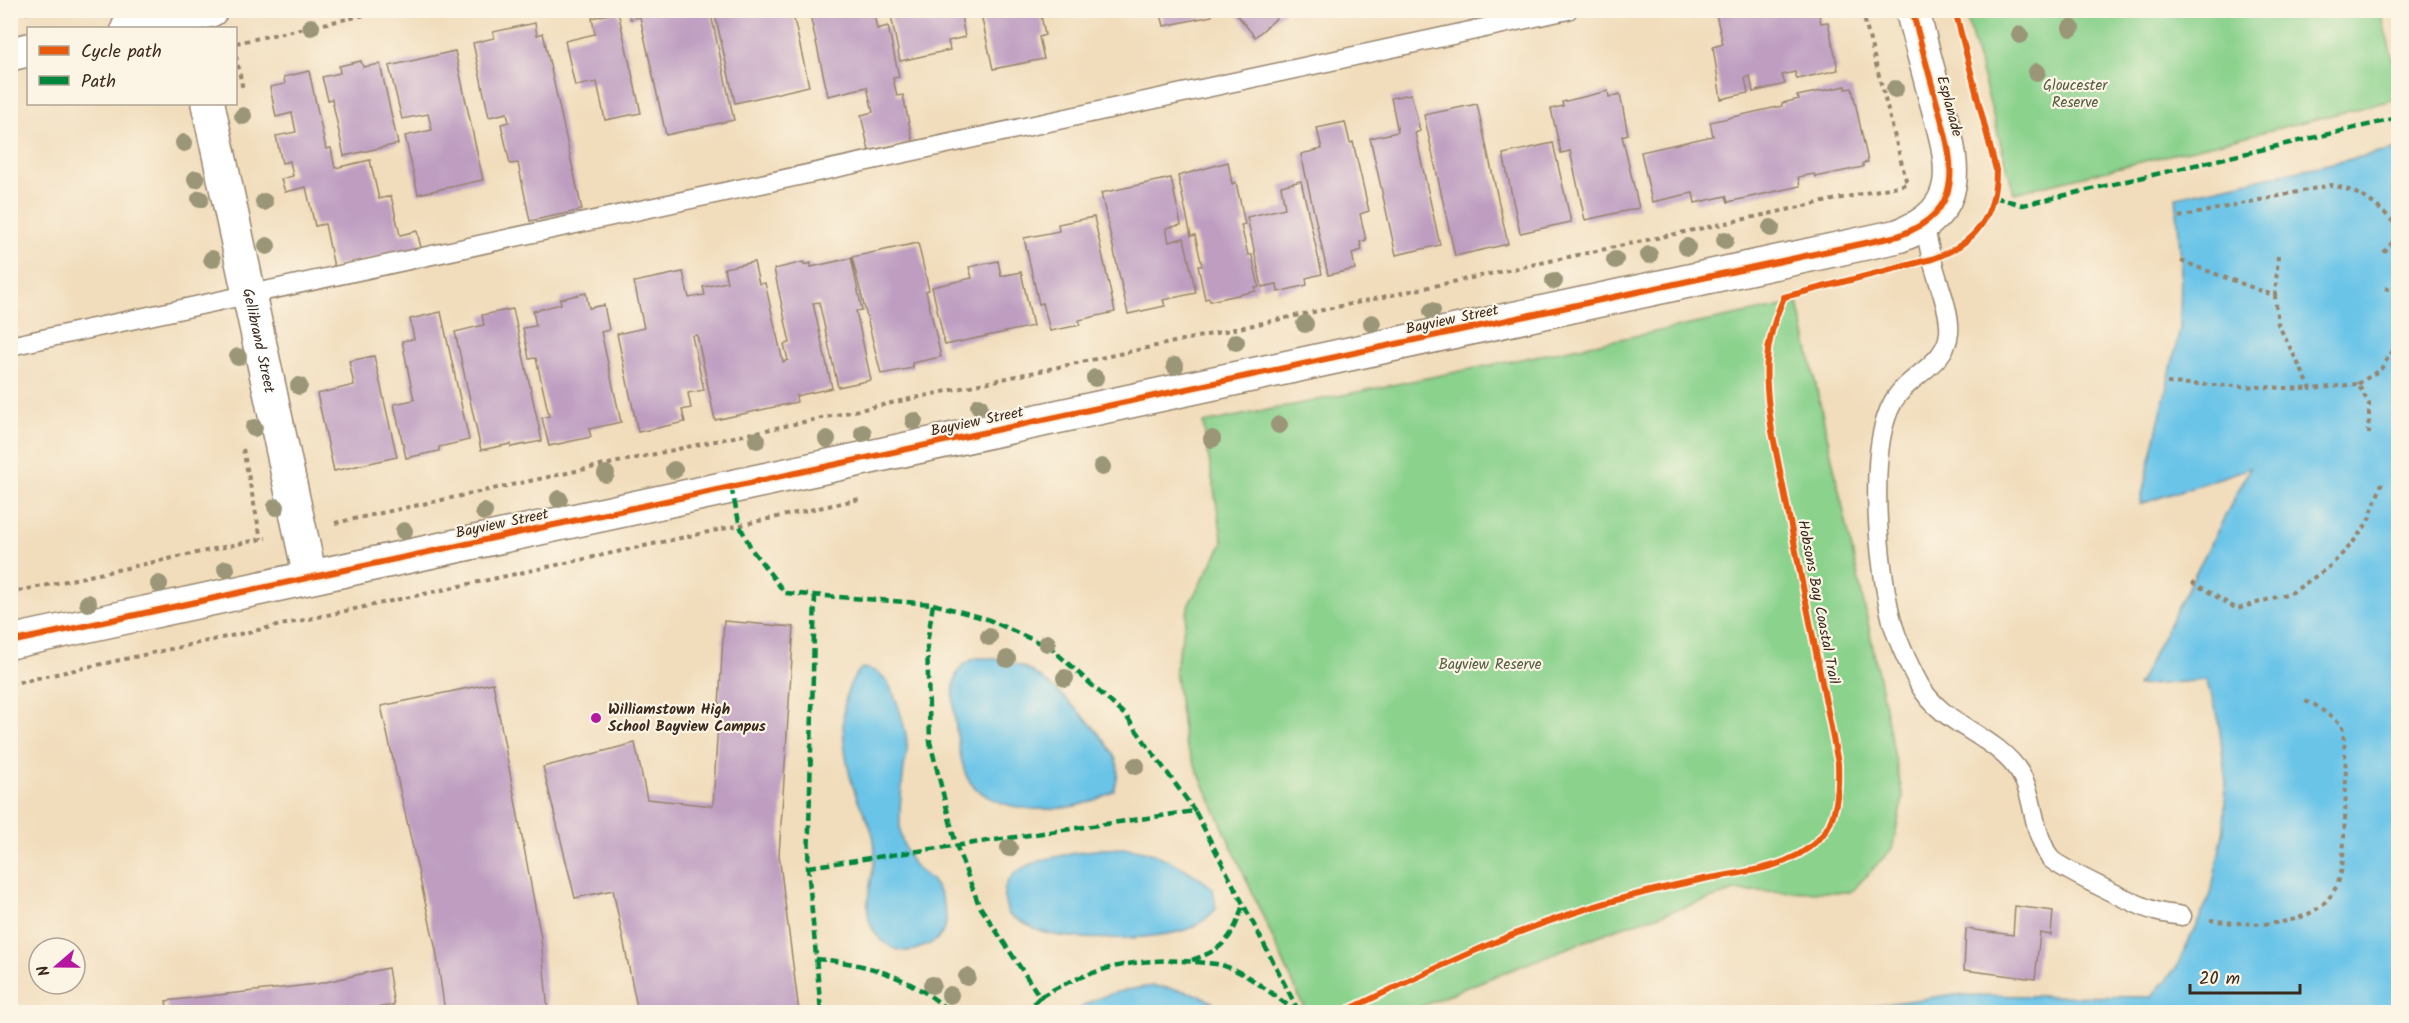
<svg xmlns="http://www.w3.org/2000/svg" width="2409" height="1023" font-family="Kalam,sans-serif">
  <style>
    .green { fill: #8bd28d; stroke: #637e56; stroke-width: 1.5 }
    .water { fill: #6ac4e8; stroke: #527783; stroke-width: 1.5 }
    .building { fill: #be9dc1 }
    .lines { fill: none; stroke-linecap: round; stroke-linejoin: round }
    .lane-casing { stroke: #96846d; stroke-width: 21 }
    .street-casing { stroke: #96846d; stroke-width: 36 }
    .path { stroke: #96846d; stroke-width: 4; stroke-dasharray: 4.5 4.5; stroke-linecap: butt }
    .lane { stroke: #fff; stroke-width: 18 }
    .street { stroke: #fff; stroke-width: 33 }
    .quiet { stroke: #00873e; stroke-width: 4.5; stroke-dasharray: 9 4.5; stroke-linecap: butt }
    .cycleway-casing { stroke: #fcf5e5; stroke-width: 10 }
    .cycleway { stroke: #e8590c; stroke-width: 6 }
    .tree { fill: #9a9677 }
    .poi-dot { fill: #b5179e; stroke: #fcf5e5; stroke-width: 2 }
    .labels { text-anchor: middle; stroke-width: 4.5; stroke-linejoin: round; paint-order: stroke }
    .park-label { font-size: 15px; fill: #535c3f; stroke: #fcf5e5 }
    .street-label { font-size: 15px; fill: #3b2a1e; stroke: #fcf5e5 }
    .poi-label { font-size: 15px; font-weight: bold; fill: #3b2a1e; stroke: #fcf5e5; text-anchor: start }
  </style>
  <rect width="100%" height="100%" fill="#fcf5e5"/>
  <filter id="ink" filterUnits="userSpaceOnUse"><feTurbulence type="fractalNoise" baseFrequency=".0167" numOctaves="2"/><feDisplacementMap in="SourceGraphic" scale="12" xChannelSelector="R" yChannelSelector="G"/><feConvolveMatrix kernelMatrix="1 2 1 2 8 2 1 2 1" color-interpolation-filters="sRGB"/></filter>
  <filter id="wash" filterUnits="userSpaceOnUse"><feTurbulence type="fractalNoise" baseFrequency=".008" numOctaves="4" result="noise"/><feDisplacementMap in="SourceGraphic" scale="24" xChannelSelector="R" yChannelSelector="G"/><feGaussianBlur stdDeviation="1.35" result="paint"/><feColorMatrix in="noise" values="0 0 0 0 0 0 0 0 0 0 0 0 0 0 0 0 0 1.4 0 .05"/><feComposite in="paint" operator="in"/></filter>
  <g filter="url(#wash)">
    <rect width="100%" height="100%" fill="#f1ddbc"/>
    <path class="green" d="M1965,11H2380L2398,79V99L2014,193Z
      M1798,303L1867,618L1903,798L1892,849L1851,892L1735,891L1616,929L1462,989L1409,1012H1306L1185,743L1175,670L1189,604L1223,543L1203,423Z"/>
    <path class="water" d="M2398,149V1012H1834L1948,995L2151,997L2176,968L2211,894L2224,828L2226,783L2218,716L2206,680L2137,686L2250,468L2140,504L2180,329L2181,261L2176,197Z
      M976,658C992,658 1005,659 1021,666C1047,677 1108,735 1117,763C1119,771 1117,781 1114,790C1079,815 1000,819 970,782C959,768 950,697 955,679C958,667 965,663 976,658Z
      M862,668C870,669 878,671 883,677C895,689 908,732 907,749C907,755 905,761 904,767C902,786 897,822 902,840C905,848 909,859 914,865C918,871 926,875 931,880C941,892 953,921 941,935C935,943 924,947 914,950C903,953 893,949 885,943C850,916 880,875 874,840C872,825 863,812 857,798C844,765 832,694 862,668Z
      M1101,849C1111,849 1123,847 1134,849C1161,853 1192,872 1213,888L1216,909C1208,918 1201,924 1190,928C1161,940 1082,941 1050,934C1036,931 1021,922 1008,914C1007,908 1004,901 1004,895C1004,858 1075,854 1101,849Z
      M1154,986C1178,990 1206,991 1222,1012H1075C1097,994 1126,989 1154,986Z"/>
    <g id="blocks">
      <path class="building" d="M628,10H710L734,120L666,135L640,17L630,19Z
        M714,10H792L809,86L735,103Z
        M809,10H884L874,14L877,29L888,26L899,77L893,78L897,96L903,95L913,142L869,151L861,115L873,112L867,87L828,96Z
        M890,10H960L965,37L948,41L950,50L900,61Z
        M980,10H1040L1045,35L1039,37L1044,59L993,69Z
        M1160,10H1211L1212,16L1164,26Z
        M1233,10H1286L1255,37Z
        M1715,10H1818L1821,23L1828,22L1838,70L1797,79L1795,72L1782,75L1785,84L1753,92L1750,76L1745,78L1748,93L1721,99L1713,47L1723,44Z
        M618,12L641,113L605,120L597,82L575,86L565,41L595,34L592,18Z
        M535,23L537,35L543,33L582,210L530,221L518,163L510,164L501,124L509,122L507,113L489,117L473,43L494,38L493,32Z
        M455,51L483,180L418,194L405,136L432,130L428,114L402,119L389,66Z
        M361,61L363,67L380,64L398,144L344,156L332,99L328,100L322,77L340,73L339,66Z
        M309,71L326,149L331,148L335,168L370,160L379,199L391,196L400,235L417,231L421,248L334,267L325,224L315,226L306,187L285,192L281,179L293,176L290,161L282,163L276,136L296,132L292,113L276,117L270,87L285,84L284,77Z
        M1846,86V89L1852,88L1868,162L1863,163V167L1816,177L1814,174L1798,177L1800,186L1728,202L1726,196L1695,203L1693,193L1652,202L1641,152L1713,136L1710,122L1782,106V103L1799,99L1797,96Z
        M1608,91L1609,97L1620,94L1628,134L1622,136L1639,208L1585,220L1570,151L1561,153L1551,109L1563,106L1562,102Z
        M1411,94L1420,131L1415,133L1440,245L1396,255L1370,138L1398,132L1391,98Z
        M1477,104L1508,244L1455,256L1424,115Z
        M1345,122L1350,143L1353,142L1369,211L1360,214L1366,240L1360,242L1362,250L1352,253L1355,269L1328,275L1301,154L1322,149L1317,128Z
        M1553,143L1571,222L1520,233L1503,154Z
        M1228,162L1232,184L1236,182L1245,224L1241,225L1248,255H1252L1259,287L1255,288L1256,291L1210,301L1209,298L1205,299L1198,266H1202L1195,235L1191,236L1178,176Z
        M1171,178L1181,225L1166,228L1169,242L1184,238L1196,293L1163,300L1165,306L1128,314L1101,193Z
        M1301,181L1322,274L1306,278L1307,285L1278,292L1277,284L1262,287L1247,217L1285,208L1281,186Z
        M1094,217L1115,312L1079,320L1080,325L1050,331L1043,303L1039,304L1024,238L1059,231L1058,224Z
        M918,243L929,290L926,291L941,357L912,363L913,368L881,374L852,257Z
        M851,258L862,310L856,311L871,380L838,387L819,302L813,303L832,388L796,396L797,402L715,420L697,335L692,336L704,390L688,393L691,408L682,410L685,422L638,432L617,334L644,328L634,282L683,272L689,298L705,295L703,287L727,282L724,268L754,262L759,284L765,283L783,362L788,360L784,344L790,343L774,269L804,262V265L811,263V267Z
        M998,261L1001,276L1021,272L1033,326L945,345L932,287L972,278L969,267Z
        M586,293L589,308L604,305L609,330L601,332L621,422L589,429L591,437L549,446L542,418L549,416L536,358L529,359L523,328L536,326L533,311L561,304L560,299Z
        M513,309L542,441L511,447V444L481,450L455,332L484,325L482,315Z
        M441,312L469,440L439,447V451L406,458L394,404L414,400L402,341L414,339L410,319Z
        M374,356L397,457L334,471L317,394L354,385L349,361Z
        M724,621L794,627L779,855L799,1012H638L613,890L575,898L543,767L635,743L647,799L713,806Z
        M493,683L541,938L548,1012H445L436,950L381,706Z
        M2015,906L2053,911L2051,935L2040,933L2035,979L1964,970L1966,929L2013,935Z
        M388,968L394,1005L354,1012H168L166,1001L317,984Z"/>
    </g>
  </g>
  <g filter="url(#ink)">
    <use href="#blocks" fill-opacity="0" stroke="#96846d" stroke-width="1.5"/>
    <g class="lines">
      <defs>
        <path id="lane" d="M1924,223C1927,236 1929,250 1933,263C1938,283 1951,313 1949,333C1946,365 1907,376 1893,402C1866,449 1879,570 1892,621C1898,643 1909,665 1919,684C1942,726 1995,734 2020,773C2033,794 2032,820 2042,842C2044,847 2047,854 2050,858C2057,867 2141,907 2155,911C2164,914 2173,914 2182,916
          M10,346L1568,10"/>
        <g id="street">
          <path d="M128,28L211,10"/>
          <path d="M10,54L28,50"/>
          <path id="s1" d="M208,104L310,577"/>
          <path d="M10,642L1898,236C1970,210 1952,158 1936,100C1928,70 1920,40 1912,10"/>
        </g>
      </defs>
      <use href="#lane" class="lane-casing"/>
      <use href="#street" class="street-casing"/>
      <path class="path" d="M26,13L38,10
        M236,43L388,10
        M236,56L243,90
        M2179,217L2331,185C2360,191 2375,203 2396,224V238L2383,254
        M2181,261L2275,296L2278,324L2311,389L2358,384L2369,404V436
        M2385,288L2398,292
        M2275,296L2278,256
        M2167,383L2310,389
        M2358,384L2381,369L2398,342
        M243,449L261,539
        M335,523L1907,184L1862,10
        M2192,582L2237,609L2293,592L2329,567L2351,545L2368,522L2382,483
        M10,593L266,538
        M10,684L860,499
        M2210,920C2253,926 2320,932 2339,880C2345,862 2343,839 2345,821C2346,788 2347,757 2342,725L2315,705L2302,700"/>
      <use href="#lane" class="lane"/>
      <use href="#street" class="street"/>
      <path class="quiet" d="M1994,197L2023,205L2398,118
        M731,487L740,526L752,550L785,593L933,604L927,644L930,742L956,845L979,905L1040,997L1025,1012
        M815,595L808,867L821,1012
        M933,604L987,619L1051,648L1126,716L1195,811
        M808,867L1195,811L1299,1012
        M816,959C867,963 912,977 950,1012
        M1192,960C1225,949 1234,936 1243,904
        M1040,997C1088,969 1138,956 1195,962C1203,963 1214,963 1222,965C1250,974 1274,996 1297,1012"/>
      <defs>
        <path id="cycleway" d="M10,642L1898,236C1970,210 1952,158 1936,100C1928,70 1920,40 1912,10
          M1343,1012C1395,988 1447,962 1500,940C1565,913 1635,893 1704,879C1742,872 1789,869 1818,840C1838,821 1839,788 1838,763L1772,431C1764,378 1762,347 1784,297L1932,259C1975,244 1996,217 1996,170L1955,10"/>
      </defs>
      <use href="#cycleway" class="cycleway-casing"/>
      <use href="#cycleway" class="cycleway"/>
    </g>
    <g class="tree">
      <circle cx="311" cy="27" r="9"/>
      <circle cx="2071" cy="28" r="9"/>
      <circle cx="2020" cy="35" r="9"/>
      <circle cx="2037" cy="72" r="9"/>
      <circle cx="1895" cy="89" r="9"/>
      <circle cx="243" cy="116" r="9"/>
      <circle cx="184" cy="143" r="9"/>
      <circle cx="196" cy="179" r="9"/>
      <circle cx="200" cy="199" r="9"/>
      <circle cx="264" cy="202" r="9"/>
      <circle cx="1771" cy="228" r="9"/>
      <circle cx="1725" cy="240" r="9"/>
      <circle cx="267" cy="246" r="9"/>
      <circle cx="1687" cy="247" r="9"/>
      <circle cx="1649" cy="255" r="9"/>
      <circle cx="212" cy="259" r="9"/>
      <circle cx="1615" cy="260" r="9"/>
      <circle cx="1554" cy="281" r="9"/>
      <circle cx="1432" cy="311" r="9"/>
      <circle cx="1372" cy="323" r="9"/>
      <circle cx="1305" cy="324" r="9"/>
      <circle cx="1236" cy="342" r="9"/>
      <circle cx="238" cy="357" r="9"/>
      <circle cx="1175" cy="366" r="9"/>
      <circle cx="1095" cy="378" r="9"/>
      <circle cx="299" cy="386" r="9"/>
      <circle cx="979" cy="406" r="9"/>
      <circle cx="914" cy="421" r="9"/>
      <circle cx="1279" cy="425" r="9"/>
      <circle cx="254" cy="428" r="9"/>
      <circle cx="863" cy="433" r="9"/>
      <circle cx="827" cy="439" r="9"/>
      <circle cx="1212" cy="439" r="9"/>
      <circle cx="757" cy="440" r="9"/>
      <circle cx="1102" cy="467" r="9"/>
      <circle cx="674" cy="470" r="9"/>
      <circle cx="606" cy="474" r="9"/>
      <circle cx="559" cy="499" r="9"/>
      <circle cx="276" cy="507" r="9"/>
      <circle cx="484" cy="512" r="9"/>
      <circle cx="404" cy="531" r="9"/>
      <circle cx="226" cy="569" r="9"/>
      <circle cx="159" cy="584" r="9"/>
      <circle cx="88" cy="603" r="9"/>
      <circle cx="989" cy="637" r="9"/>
      <circle cx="1047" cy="643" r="9"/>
      <circle cx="1007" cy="659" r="9"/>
      <circle cx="1065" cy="678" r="9"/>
      <circle cx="1136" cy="766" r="9"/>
      <circle cx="1009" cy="848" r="9"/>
      <circle cx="967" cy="977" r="9"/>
      <circle cx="932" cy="985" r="9"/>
      <circle cx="950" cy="995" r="9"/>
    </g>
  </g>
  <circle class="poi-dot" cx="596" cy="718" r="6"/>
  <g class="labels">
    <g class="park-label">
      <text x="2075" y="90">Gloucester<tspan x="2075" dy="17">Reserve</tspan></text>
      <text x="1490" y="669">Bayview Reserve</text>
    </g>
    <g class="street-label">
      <text transform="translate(1950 106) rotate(75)" y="5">Esplanade</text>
      <text transform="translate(1452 319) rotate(-12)" y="5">Bayview Street</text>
      <text dy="5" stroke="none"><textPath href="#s1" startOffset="242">Gellibrand Street</textPath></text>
      <text transform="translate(977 421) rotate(-12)" y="5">Bayview Street</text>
      <text transform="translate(502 523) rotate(-12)" y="5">Bayview Street</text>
      <text transform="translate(1819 602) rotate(79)" y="5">Hobsons Bay Coastal Trail</text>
    </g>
    <g class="poi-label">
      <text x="608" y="714">Williamstown High<tspan x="608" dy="17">School Bayview Campus</tspan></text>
    </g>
  </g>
  <rect width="2409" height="1023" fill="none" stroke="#fcf5e5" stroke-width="36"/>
  <rect x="27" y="27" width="210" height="78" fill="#fcf5e5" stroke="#afa495" stroke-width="1.5"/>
  <rect x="39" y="46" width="30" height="9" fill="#e8590c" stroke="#afa495" stroke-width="1.5"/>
  <text x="81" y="57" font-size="18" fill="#3b2a1e">Cycle path</text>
  <rect x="39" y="76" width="30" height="9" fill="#00873e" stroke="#afa495" stroke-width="1.5"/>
  <text x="81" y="87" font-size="18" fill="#3b2a1e">Path</text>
  <g transform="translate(57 966) rotate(250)"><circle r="28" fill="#fcf5e5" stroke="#afa495" stroke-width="1.5"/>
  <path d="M0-4.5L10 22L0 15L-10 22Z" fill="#b5179e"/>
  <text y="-9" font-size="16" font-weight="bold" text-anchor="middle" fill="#3b2a1e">N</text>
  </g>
  <path d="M2190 984v9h110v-9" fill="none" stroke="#3b2a1e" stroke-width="3"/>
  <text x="2199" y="984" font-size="18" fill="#3b2a1e" stroke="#fcf5e5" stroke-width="4.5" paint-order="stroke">20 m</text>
</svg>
